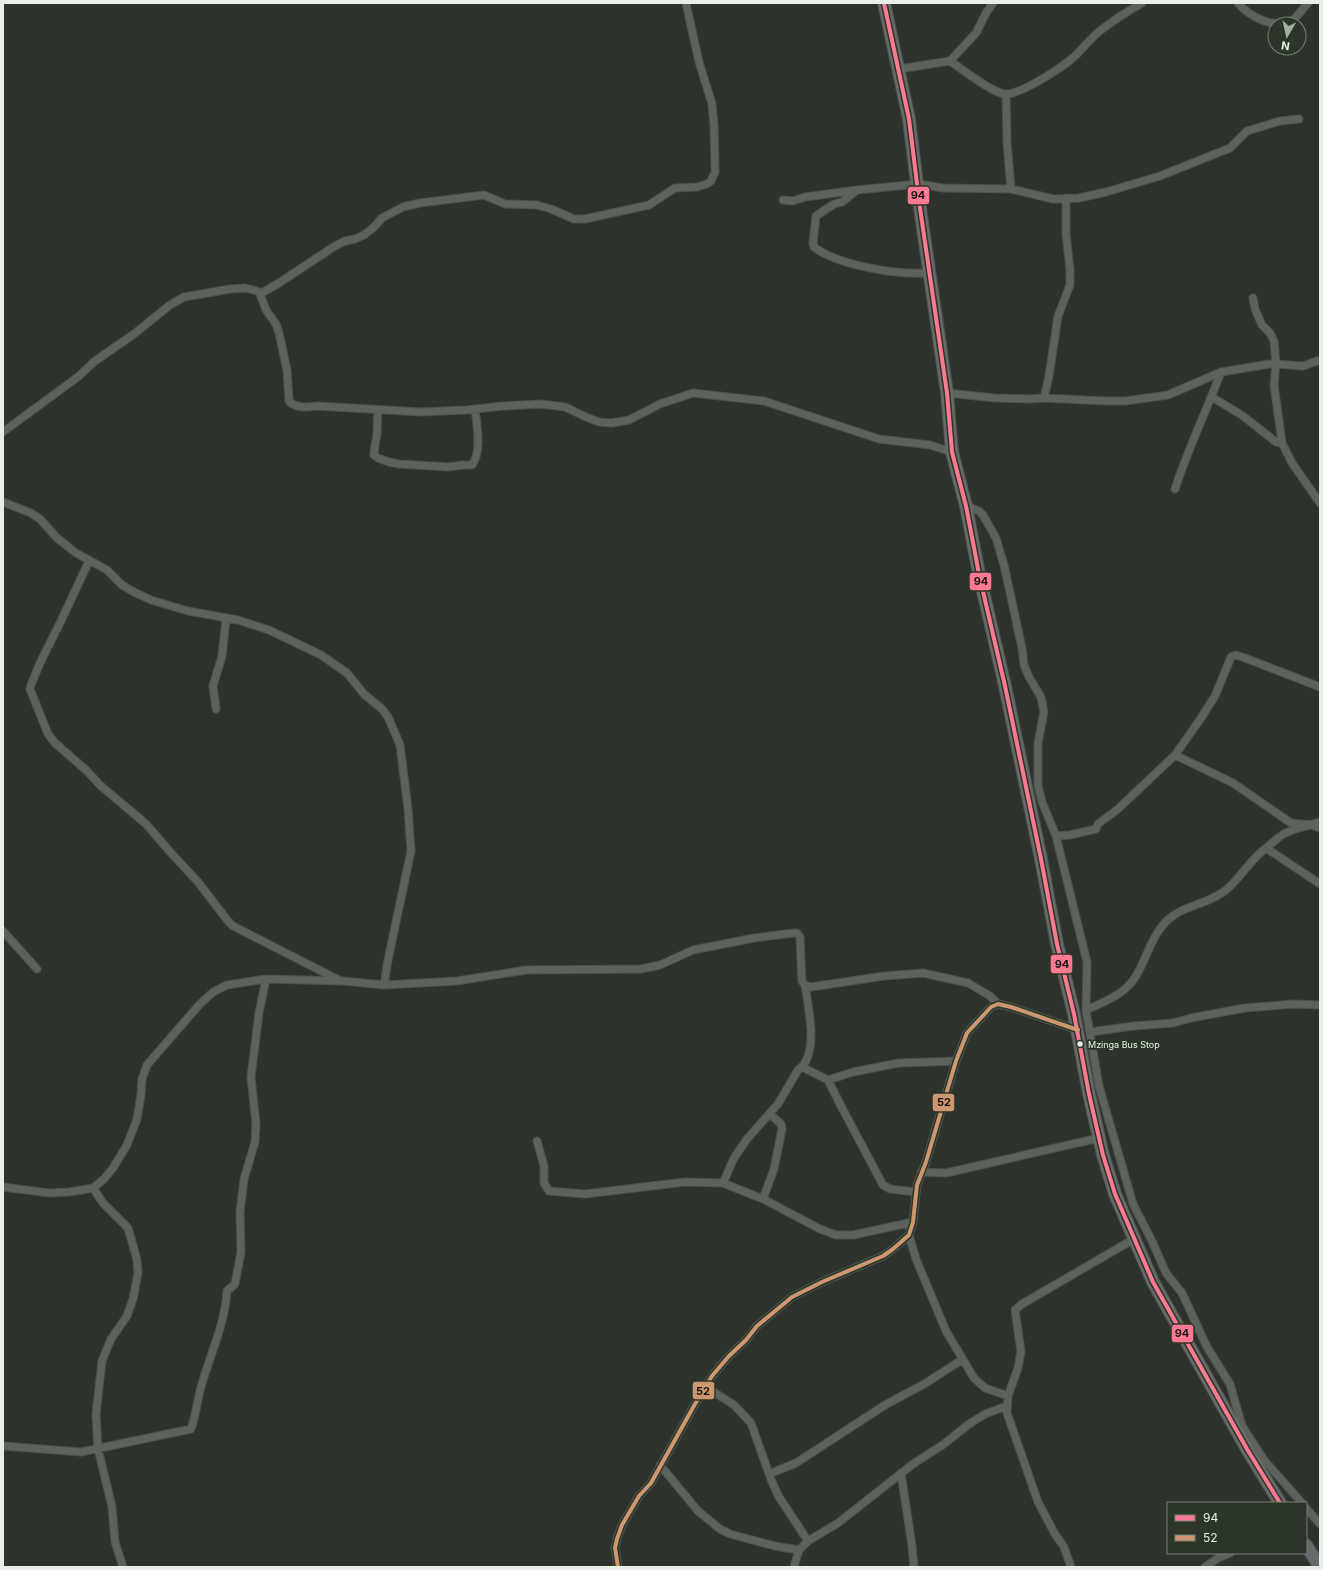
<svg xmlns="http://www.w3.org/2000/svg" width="1323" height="1570" font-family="Inter,sans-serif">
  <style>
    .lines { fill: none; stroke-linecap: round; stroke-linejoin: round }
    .minor-casing { stroke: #4c514c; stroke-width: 9 }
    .trunk-casing { stroke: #4c514c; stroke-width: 14 }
    .minor { stroke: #5d625c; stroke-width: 7 }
    .trunk { stroke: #68696a; stroke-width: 12 }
    .bus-1-casing { stroke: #2b3629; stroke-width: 7 }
    .bus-2-casing { stroke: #2b3629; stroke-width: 7 }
    .bus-1 { stroke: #fe7a93; stroke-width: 4 }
    .bus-2 { stroke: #cd976f; stroke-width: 4 }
    .bus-dot { fill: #e7efe6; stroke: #2b3629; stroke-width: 1.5 }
    .labels { text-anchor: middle; stroke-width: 3.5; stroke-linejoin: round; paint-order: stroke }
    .bus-label { font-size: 9px; fill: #e7efe6; stroke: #2b3629; text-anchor: start }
    .line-badge { stroke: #2b3629; stroke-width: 1.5 }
    .pale-badge-label { font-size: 11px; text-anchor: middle; font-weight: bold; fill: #111 }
  </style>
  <rect width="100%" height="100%" fill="#2d332c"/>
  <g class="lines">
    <defs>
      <path id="minor" d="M1238,3C1250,17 1274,30 1293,20C1298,16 1303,8 1308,3
        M950,61C962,69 992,93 1005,94C1021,95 1066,65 1077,54C1085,46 1092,37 1101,30C1114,20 1128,11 1142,3
        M899,69L950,61L976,33L986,13L993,3
        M1006,94L1007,142L1011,189
        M857,190L842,202L834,204L816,216L813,243L814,247C839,266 898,275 930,273
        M783,200L793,201L805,197L857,190L918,184L943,188L1011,189L1053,199L1079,198L1106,192L1160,176L1230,148L1247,131L1280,121L1299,119
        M260,294L279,283L335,246L345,241L355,239L364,235L374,227L382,218L403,207L420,203L484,195L505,204L537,205L551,209L574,219H585L649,205L675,188L697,187L707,184L711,181L715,172L714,124L712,104L699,62L686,3
        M1320,360L1303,366L1276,364L1274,385L1282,443L1292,463L1320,503
        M947,393L995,398L1030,399L1044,398L1105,401H1125L1168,395L1221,372L1269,364H1276L1274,341L1270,333L1262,325L1255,309L1253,298
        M1212,397L1243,416L1276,442L1282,443
        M1044,398L1049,376L1058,316L1070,285V269L1066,234V198
        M378,410L377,434L374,452V455L378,458L389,462L399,464L449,467L462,465H472C482,452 477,425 475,409
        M3,432L79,376L95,361L134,334L170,305L184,297L230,289L245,288L257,291L260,294L266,310L276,324L279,333L287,370L289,401C296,409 308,407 317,406L421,412L466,410L503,406L541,404L565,407L586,417L599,422L611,423L629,420L660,404L693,393L764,401L879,439L930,445L952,452
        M1175,489C1188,449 1206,412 1221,372
        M3,502L31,513L40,519L57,538L76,553L107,570L122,585L134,592L151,600L188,611L238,620L269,630L321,655L347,673L364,694L382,709L388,717L400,745L408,809L411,851L388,960L384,985
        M966,506L979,511L983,515L996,538L1004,565L1022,648L1024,665L1029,677L1041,697L1044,712L1038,743V786L1042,802L1056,836L1087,962L1086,1010L1099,1086L1133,1204L1152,1241L1166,1273L1182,1293L1207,1347L1230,1384L1242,1426L1264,1460L1302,1503
        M89,561L61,621L40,663L31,685L30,689L48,734L55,743L86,770L101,786L146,824L172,854L198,882L228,921L233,926L339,980
        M216,709L213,686L222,656L226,619
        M1175,755L1233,783L1291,823L1312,825L1320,828
        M1056,836L1070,835L1096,829L1098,824L1118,809L1175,755L1199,721L1215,696L1231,657L1236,655L1245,658L1320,687
        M1266,848L1320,884
        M3,931L37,969
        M1086,1010C1104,1002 1123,995 1134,979C1146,962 1149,941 1163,925C1180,904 1207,906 1226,890C1238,880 1246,867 1257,856C1261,852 1266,848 1271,844C1276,840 1281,834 1288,832C1298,827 1310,826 1320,822
        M1090,1032L1134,1026L1173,1023L1191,1018L1245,1008L1293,1004L1320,1005
        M802,1067L828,1080L841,1106L883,1185L890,1189L916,1192
        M828,1080L853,1072L899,1063L956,1061
        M537,1141L544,1166V1183L549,1191L585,1194L685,1182L723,1183L763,1199L820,1229L836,1235H853L913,1222
        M921,1172L946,1173L1099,1138
        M723,1183L734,1158L747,1139L778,1104L798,1070C820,1055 808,1007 805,985
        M3,1187L49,1193L69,1192L93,1188L104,1179L113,1168L127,1145L137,1119L141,1095L142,1079L147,1065L199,1005L213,992L227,985L266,979L343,981L384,985L457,981L526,970L641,969L660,965L693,950L754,938L793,933H797L800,937L802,981L805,985L811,987L884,976L923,973L968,983L990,996L998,1004
        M93,1188L103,1203L128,1228L137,1260L138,1273L133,1299L127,1316L111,1339L102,1361L96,1414L98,1449L112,1507L115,1542L123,1567
        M763,1199L774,1169L782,1129L781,1124L770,1114
        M909,1235L916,1259L946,1331L974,1378L985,1388L1008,1396
        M706,1387L734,1405L751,1423L772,1482L779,1497L808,1541
        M3,1446L81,1452L191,1429C196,1416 197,1401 201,1387C210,1355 225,1324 227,1291L235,1284L241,1252L240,1212L244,1179L255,1142L256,1124L251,1077L259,1013L266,979
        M660,1465L698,1511L720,1529L730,1534L775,1546L799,1550
        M901,1473L912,1546L914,1567
        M769,1474L796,1463L885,1405L926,1383L963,1359
        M1306,1508L1320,1524
        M618,1567L615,1548L617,1539L622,1525L639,1496L651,1483L695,1404L712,1376L729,1356L746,1340L757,1326L792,1297L822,1282L883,1256L893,1249L909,1235L913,1222L917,1185L926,1162L956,1061L967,1033L991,1007L998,1004L1011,1007L1078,1030
        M794,1567L799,1550L808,1541L838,1523L913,1464L944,1444L969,1424L985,1414L1007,1406
        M1071,1567L1064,1547L1055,1534L1038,1502L1007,1413L1008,1396L1018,1368L1021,1351L1015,1310L1022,1304L1134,1239
        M1205,1567L1218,1558L1230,1553"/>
      <path id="trunk" d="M884,3L909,119L920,208L947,393L952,452L966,506L979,574L1005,686L1041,859L1057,944L1074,1014L1089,1094L1103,1155L1115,1194L1153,1282L1247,1449L1280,1503
        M1306,1545L1320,1567"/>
    </defs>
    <use href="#minor" class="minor-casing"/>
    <use href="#trunk" class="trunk-casing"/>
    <use href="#minor" class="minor"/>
    <use href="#trunk" class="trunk"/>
    <defs>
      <path id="bus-1" d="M884,3L909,119L920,208L947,393L952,452L966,506L979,574L1005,686L1041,859L1057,944L1074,1014L1089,1094L1103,1155L1115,1194L1153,1282L1247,1449L1280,1503"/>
      <path id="bus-2" d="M618,1567L615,1548L617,1539L622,1525L639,1496L651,1483L695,1404L712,1376L729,1356L746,1340L757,1326L792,1297L822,1282L883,1256L893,1249L909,1235L913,1222L917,1185L926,1162L956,1061L967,1033L991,1007L998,1004L1011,1007L1078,1030"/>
    </defs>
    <use href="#bus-1" class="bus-1-casing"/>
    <use href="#bus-2" class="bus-2-casing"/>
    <use href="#bus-1" class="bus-1"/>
    <use href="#bus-2" class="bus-2"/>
  </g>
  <circle class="bus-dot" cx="1080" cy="1044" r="3.5"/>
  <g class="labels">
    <g class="bus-label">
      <text x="1088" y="1048">Mzinga Bus Stop</text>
    </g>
  </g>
  <g class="line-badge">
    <rect x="907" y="186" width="23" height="19" rx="4" fill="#fe7a93"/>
    <rect x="969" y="572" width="23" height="19" rx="4" fill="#fe7a93"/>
    <rect x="1050" y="954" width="23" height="20" rx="4" fill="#fe7a93"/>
    <rect x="932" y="1093" width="23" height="19" rx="4" fill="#cd976f"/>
    <rect x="1171" y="1324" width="23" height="19" rx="4" fill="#fe7a93"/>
    <rect x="692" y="1381" width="23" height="19" rx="4" fill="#cd976f"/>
  </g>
  <g class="pale-badge-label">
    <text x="918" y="199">94</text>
    <text x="981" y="585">94</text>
    <text x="1062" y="968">94</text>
    <text x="944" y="1106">52</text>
    <text x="1182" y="1337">94</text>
    <text x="703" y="1395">52</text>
  </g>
  <rect width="1323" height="1570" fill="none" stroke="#e7efe6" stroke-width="8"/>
  <rect x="1167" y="1502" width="140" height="52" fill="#2b3629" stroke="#768075"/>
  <rect x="1175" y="1515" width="20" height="6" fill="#fe7a93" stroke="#768075"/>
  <text x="1203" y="1522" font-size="12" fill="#e7efe6">94</text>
  <rect x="1175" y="1535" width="20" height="6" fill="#cd976f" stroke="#768075"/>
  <text x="1203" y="1542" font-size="12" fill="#e7efe6">52</text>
  <g transform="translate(1287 36) rotate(189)"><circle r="19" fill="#2b3629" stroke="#768075"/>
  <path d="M0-3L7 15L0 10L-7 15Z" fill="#a6ada5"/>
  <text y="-6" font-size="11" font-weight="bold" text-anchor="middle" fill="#e7efe6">N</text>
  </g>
</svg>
